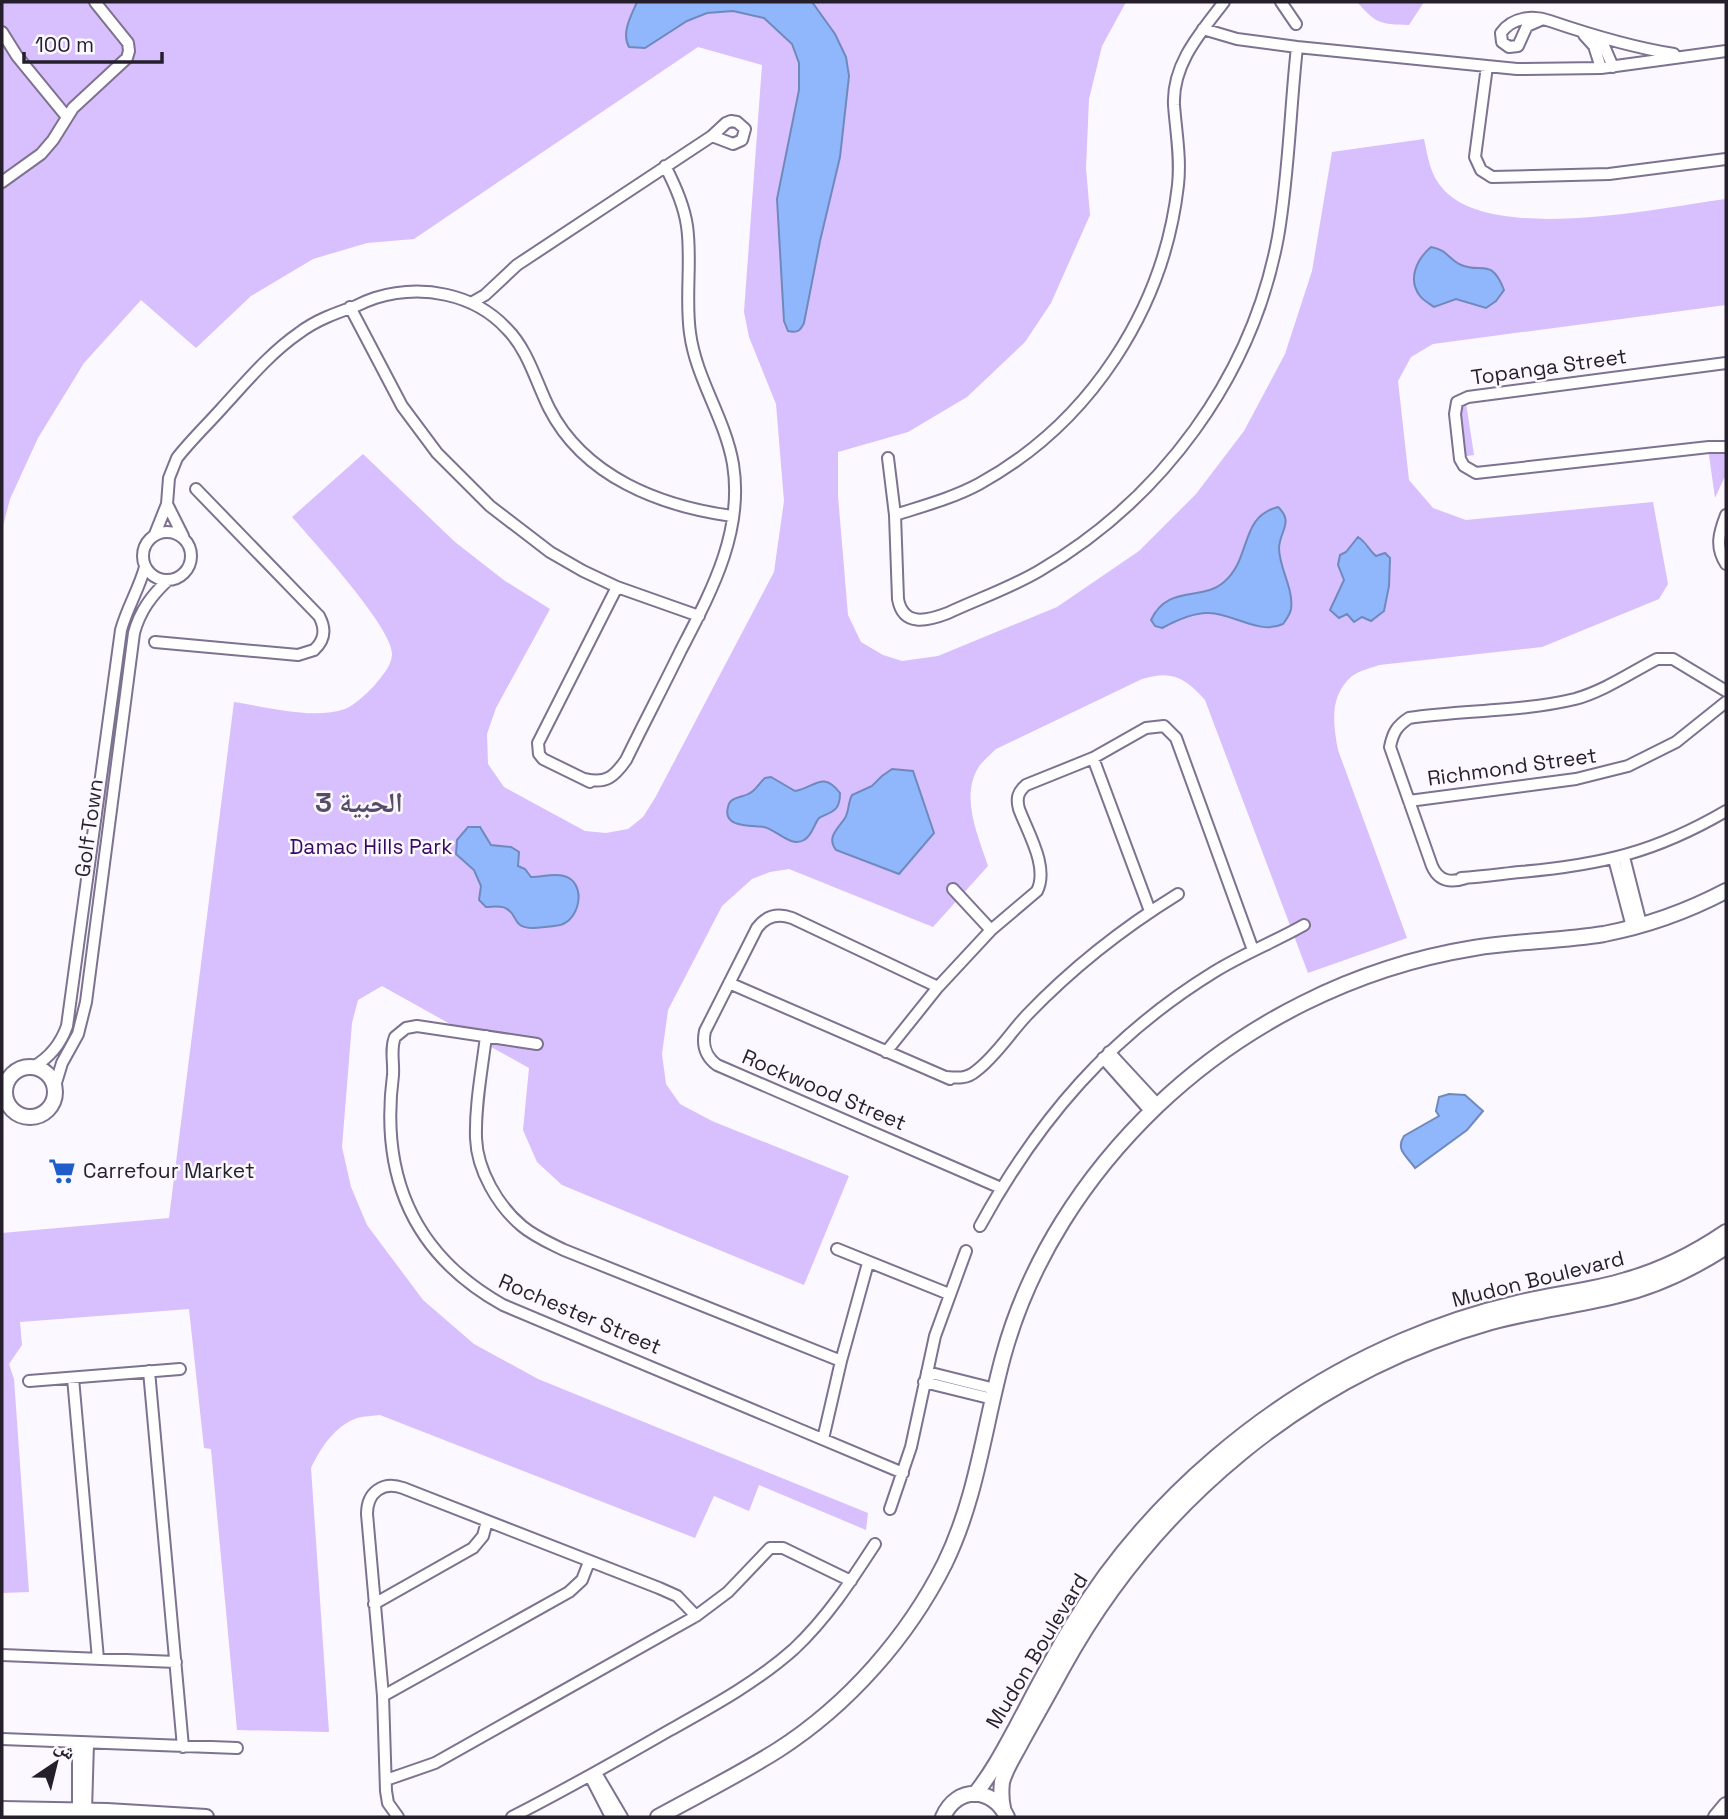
<svg xmlns="http://www.w3.org/2000/svg" width="1728" height="1819" font-family="'Space Grotesk','Noto Naskh Arabic',sans-serif">
  <style>
    .green { fill: #d8bffd }
    .water { fill: #90b7fc; stroke: #7089bd; stroke-width: 2 }
    .lines { fill: none; stroke-linecap: round; stroke-linejoin: round }
    .minor-casing { stroke: #7d728f; stroke-width: 14 }
    .tertiary-casing { stroke: #7d728f; stroke-width: 18 }
    .minor { stroke: #fff; stroke-width: 10 }
    .tertiary { stroke: #fff; stroke-width: 14 }
    .labels { text-anchor: middle; stroke-width: 5; stroke-linejoin: round; paint-order: stroke }
    .street-label { font-size: 21px; fill: #241f2b; stroke: #fbf8ff }
    .park-label { font-size: 21px; fill: #390960; stroke: #fbf8ff }
    .poi-label { font-size: 21px; fill: #241f2b; stroke: #fbf8ff; text-anchor: start }
    .district-label { font-size: 28px; font-weight: bold; fill: #574c67; stroke: #fbf8ff }
  </style>
  <rect width="100%" height="100%" fill="#fbf8ff"/>
  <path class="green" d="M2,2H1126L1102,46L1089,99L1086,168L1090,215L1051,303L1025,342L967,397L908,432L838,452V496L848,615L861,642L883,655L902,661L938,656L1057,607L1139,551L1196,494L1244,431L1285,354L1312,271L1332,152L1424,139C1428,157 1430,175 1443,189C1492,244 1659,208 1726,199V305L1433,344L1411,357L1398,381L1409,480L1433,508L1466,520L1653,502L1668,584L1659,599L1542,647L1379,665C1371,668 1359,671 1352,676C1329,696 1333,723 1338,750L1407,938L1308,973L1205,700C1185,677 1171,670 1142,679L996,749C991,754 985,759 980,765C959,795 978,835 988,866L933,927L789,869L770,872L752,879L722,906L668,1010L662,1054L666,1084L680,1104L712,1121L849,1176L804,1285L562,1185L537,1162L523,1130L529,1068L382,986L358,1000L352,1023L342,1147L351,1187L367,1225L423,1300L474,1344L538,1379L868,1513L866,1530L759,1485L749,1511L714,1496L695,1538L380,1415C373,1416 364,1416 357,1418C335,1426 321,1447 311,1468L329,1732L237,1730L211,1449L204,1448L189,1309L20,1322L22,1345L9,1364L14,1379L29,1592L2,1593V1233L169,1218L234,702C267,707 314,720 345,709C355,705 366,694 374,686C381,677 392,666 392,654C393,628 311,539 292,517L363,454L455,542L505,581L550,609L496,708L487,734L488,764L504,787L585,831L606,833L628,829L643,817L655,798L774,572L784,501L776,404L749,337L744,312L762,65L698,47L414,239L367,243L313,259L251,296L196,348L141,300L84,363L38,438L10,499L2,530Z
    M1357,2H1424L1409,25C1379,24 1377,24 1357,2Z
    M1466,403L1474,455L1461,457L1454,405Z
    M1708,448L1726,451V474L1715,498Z"/>
  <path class="water" d="M637,2H812L835,34L846,57L849,76L840,157L820,241L804,323C800,331 798,333 788,331L784,321L777,199L799,90V63L792,44L764,18L733,11L707,13L687,21L645,48L629,47C621,33 631,16 637,2Z
    M1431,247C1447,250 1447,257 1459,264C1481,275 1491,256 1504,290L1496,301L1486,308L1456,299L1434,307C1430,304 1423,300 1420,296C1407,279 1417,259 1431,247Z
    M1278,507C1294,522 1280,530 1279,548C1279,568 1294,589 1291,609C1290,614 1286,620 1283,624C1259,635 1235,614 1209,613C1193,612 1175,621 1162,628L1155,626L1151,620C1168,584 1201,602 1224,582C1252,558 1239,517 1278,507Z
    M1358,537C1366,542 1369,550 1376,556L1385,553L1390,558L1389,586L1384,611L1371,621L1362,617L1354,622L1347,614L1339,618L1330,610L1344,580L1338,565L1340,555L1346,552Z
    M892,769L913,771L934,833L899,874L836,850C826,837 838,829 845,818C849,812 848,802 852,795L872,786L882,776Z
    M771,777L795,791C815,788 822,770 840,793C840,811 833,811 819,818C814,824 812,836 804,840C791,848 777,830 764,827C753,825 722,829 728,807C730,796 743,798 750,793C756,790 760,782 765,778Z
    M468,827H480L491,845L511,847L519,852L518,866L525,869L531,877C542,877 553,873 564,876C586,882 581,916 563,924C561,926 535,928 531,928C512,927 518,915 507,909C502,905 493,907 486,907L479,900L481,886L474,870L456,854L457,840Z
    M1449,1094L1465,1095L1483,1111L1467,1130L1415,1168C1407,1156 1395,1150 1404,1136L1439,1116L1436,1111L1439,1097Z"/>
  <g class="lines">
    <defs>
      <path id="minor" d="M1281,2L1296,24
        M1543,19L1527,26L1518,46L1509,47L1502,42L1501,33C1512,17 1533,15 1550,21C1591,35 1630,47 1674,54
        M1203,29L1237,39L1297,47L1517,69L1601,68L1726,51
        M2,32L17,56L67,117
        M1584,35L1594,46L1601,68
        M1601,39L1613,67
        M1487,66L1475,157L1481,170L1492,177L1609,174L1726,159
        M731,121L737,122L745,129L742,140L733,144L712,136L726,123Z
        M2,182L41,154L53,140L73,108L127,58L129,51L128,43L95,2
        M471,303L485,295L517,265L712,136
        M350,307L402,406L437,453L490,506L550,552L583,571L617,587L699,616
        M1726,363L1468,397L1457,402L1455,414L1460,459L1464,466L1476,473L1709,447H1726
        M888,458L895,515L898,599C903,627 927,621 948,613C978,599 1010,588 1039,571C1162,499 1252,377 1278,237C1289,174 1290,110 1297,47
        M167,504L183,536
        M895,515C923,506 953,498 979,484C1090,423 1164,309 1178,185C1181,158 1176,132 1174,105C1172,64 1201,32 1224,2
        M1726,515C1719,533 1715,547 1726,564
        M143 556a24 24 0 1 1 48 0a24 24 0 1 1-48 0Z
        M155,534L167,504L169,478L177,458C191,440 208,424 223,407C247,381 270,353 299,333C316,320 336,313 356,306C362,303 369,300 375,298C421,284 474,293 507,329C528,350 536,382 549,408C584,477 660,506 732,516
        M155,642L298,655L314,650C325,640 326,629 319,616L196,489
        M1093,758L1150,911
        M585,779C606,784 614,777 626,760C644,723 663,687 681,650C711,592 744,532 733,464C725,418 696,379 690,333C685,297 692,261 687,226C684,205 675,185 665,166
        M590,782L543,759L539,754L538,743L617,587
        M1409,801L1576,779L1628,766L1676,742L1726,702
        M1624,857L1641,924
        M1614,859L1632,927
        M1461,878C1481,877 1501,874 1520,872C1601,865 1656,852 1726,811
        M1466,878C1451,883 1439,882 1432,866L1390,747C1393,732 1397,726 1409,718C1464,710 1521,712 1575,699C1604,691 1630,673 1657,659H1673L1726,691
        M953,889L991,930
        M729,983L950,1079
        M938,987L792,918C778,913 766,916 757,928L705,1031C702,1045 705,1056 717,1065L1001,1188
        M486,1036C482,1070 475,1104 476,1138C477,1170 498,1206 522,1226C535,1237 550,1243 564,1250L841,1361
        M537,1044L417,1026L406,1028L395,1037C390,1049 394,1062 393,1075C380,1175 412,1254 503,1305L903,1473
        M886,1052L938,987L991,930L1037,891C1049,867 1028,833 1019,809C1016,798 1018,792 1026,785L1093,758L1146,728L1164,726L1176,738L1253,950
        M1109,1052L1158,1105
        M1103,1058L1151,1112
        M33,1067C49,1058 61,1043 67,1026L121,630C127,608 139,589 145,567
        M946,1077C957,1078 967,1079 976,1071C996,1056 1010,1033 1027,1015C1072,968 1123,928 1178,894
        M55,1086L62,1063L78,1034L86,1002L134,633C140,611 151,596 168,580
        M980,1226C1038,1120 1110,1036 1214,972C1243,954 1274,942 1304,925
        M837,1249L949,1294
        M149,1371L183,1747
        M927,1372L995,1389
        M73,1378L98,1659
        M29,1381L180,1369
        M924,1382L993,1399
        M823,1439L841,1361L868,1263
        M890,1509L911,1447L935,1336L966,1251
        M374,1604L473,1548L483,1536L487,1521
        M2,1655L176,1662
        M383,1696L569,1592L582,1580L589,1562
        M2,1739L237,1748
        M596,1773L622,1817
        M590,1776L611,1817
        M386,1780L435,1763L696,1616L728,1592L770,1548H783L851,1581
        M78,1811V1742
        M86,1811L88,1743
        M398,1817L388,1803L386,1791L383,1696L367,1514C367,1492 383,1481 403,1488L659,1588L677,1596L696,1616
        M512,1817C565,1790 618,1760 670,1730C713,1706 757,1682 794,1649C827,1618 851,1581 875,1544"/>
      <path id="tertiary" d="M5 1092a25 25 0 1 1 50 0a25 25 0 1 1-50 0Z
        M975,1794C992,1773 1004,1750 1017,1726C1035,1692 1053,1657 1073,1624C1148,1500 1269,1398 1402,1341C1439,1325 1478,1312 1517,1303C1553,1294 1591,1291 1626,1280C1662,1270 1695,1253 1726,1232
        M1003,1808C1001,1799 1001,1791 1002,1782C1006,1767 1016,1753 1023,1739C1036,1716 1049,1693 1062,1669C1153,1503 1306,1374 1491,1322C1532,1311 1574,1306 1615,1296C1655,1287 1692,1269 1726,1247
        M2,1809L107,1811L206,1817
        M658,1817C698,1795 740,1774 778,1750C848,1705 908,1637 945,1563C977,1497 984,1427 1003,1357C1029,1261 1085,1175 1157,1106C1244,1023 1356,967 1474,948C1517,941 1561,941 1604,934C1646,926 1688,911 1726,891
        M943,1817C957,1785 993,1787 1007,1817
        M1716,1817L1726,1805"/>
    </defs>
    <use href="#minor" class="minor-casing"/>
    <use href="#tertiary" class="tertiary-casing"/>
    <use href="#minor" class="minor"/>
    <use href="#tertiary" class="tertiary"/>
  </g>
  <defs>
    <symbol id="supermarket-bare" viewBox="-9 -9 18 18"><path d="M-6-5.5h2.5l.6 2H6L4.5 2H-2.5L-4.4-4H-6ZM-1.5 3.2a1.3 1.3 0 1 0 .1 0ZM3 3.2a1.3 1.3 0 1 0 .1 0Z" fill="#1f5eca" stroke="#fbf8ff" stroke-width="2.5" paint-order="stroke"/></symbol>
  </defs>
  <g fill-rule="evenodd">
    <use href="#supermarket-bare" x="43" y="1152" width="38" height="38"/>
  </g>
  <g class="labels">
    <g class="street-label">
      <text transform="translate(1549 367) rotate(-8)" y="7">Topanga Street</text>
      <text transform="translate(1512 767) rotate(-8)" y="7">Richmond Street</text>
      <text transform="translate(89 828) rotate(-82)" y="7">Golf Town</text>
      <text transform="translate(824 1090) rotate(23)" y="7">Rockwood Street</text>
      <text transform="translate(1538 1279) rotate(-14)" y="7">Mudon Boulevard</text>
      <text transform="translate(580 1314) rotate(23)" y="7">Rochester Street</text>
      <text transform="translate(1037 1651) rotate(-59)" y="7">Mudon Boulevard</text>
    </g>
    <g class="park-label">
      <text x="371" y="854">Damac Hills Park</text>
    </g>
    <g class="poi-label">
      <text x="83" y="1178">Carrefour Market</text>
    </g>
    <g class="district-label">
      <text x="359" y="812">الحبية 3</text>
    </g>
  </g>
  <rect width="1728" height="1819" fill="none" stroke="#241f2b" stroke-width="7"/>
  <g transform="translate(56 1763) rotate(35)" stroke="#fbf8ff" stroke-width="5" paint-order="stroke">
  <path d="M0-5L12 26L0 18L-12 26Z" fill="#241f2b"/>
  <text y="-10" font-size="19" font-weight="bold" text-anchor="middle" fill="#241f2b">ش</text>
  </g>
  <path d="M24 52v10h138v-10" fill="none" stroke="#241f2b" stroke-width="3.5"/>
  <text x="35" y="52" font-size="21" fill="#241f2b" stroke="#fbf8ff" stroke-width="5" paint-order="stroke">100 m</text>
</svg>
